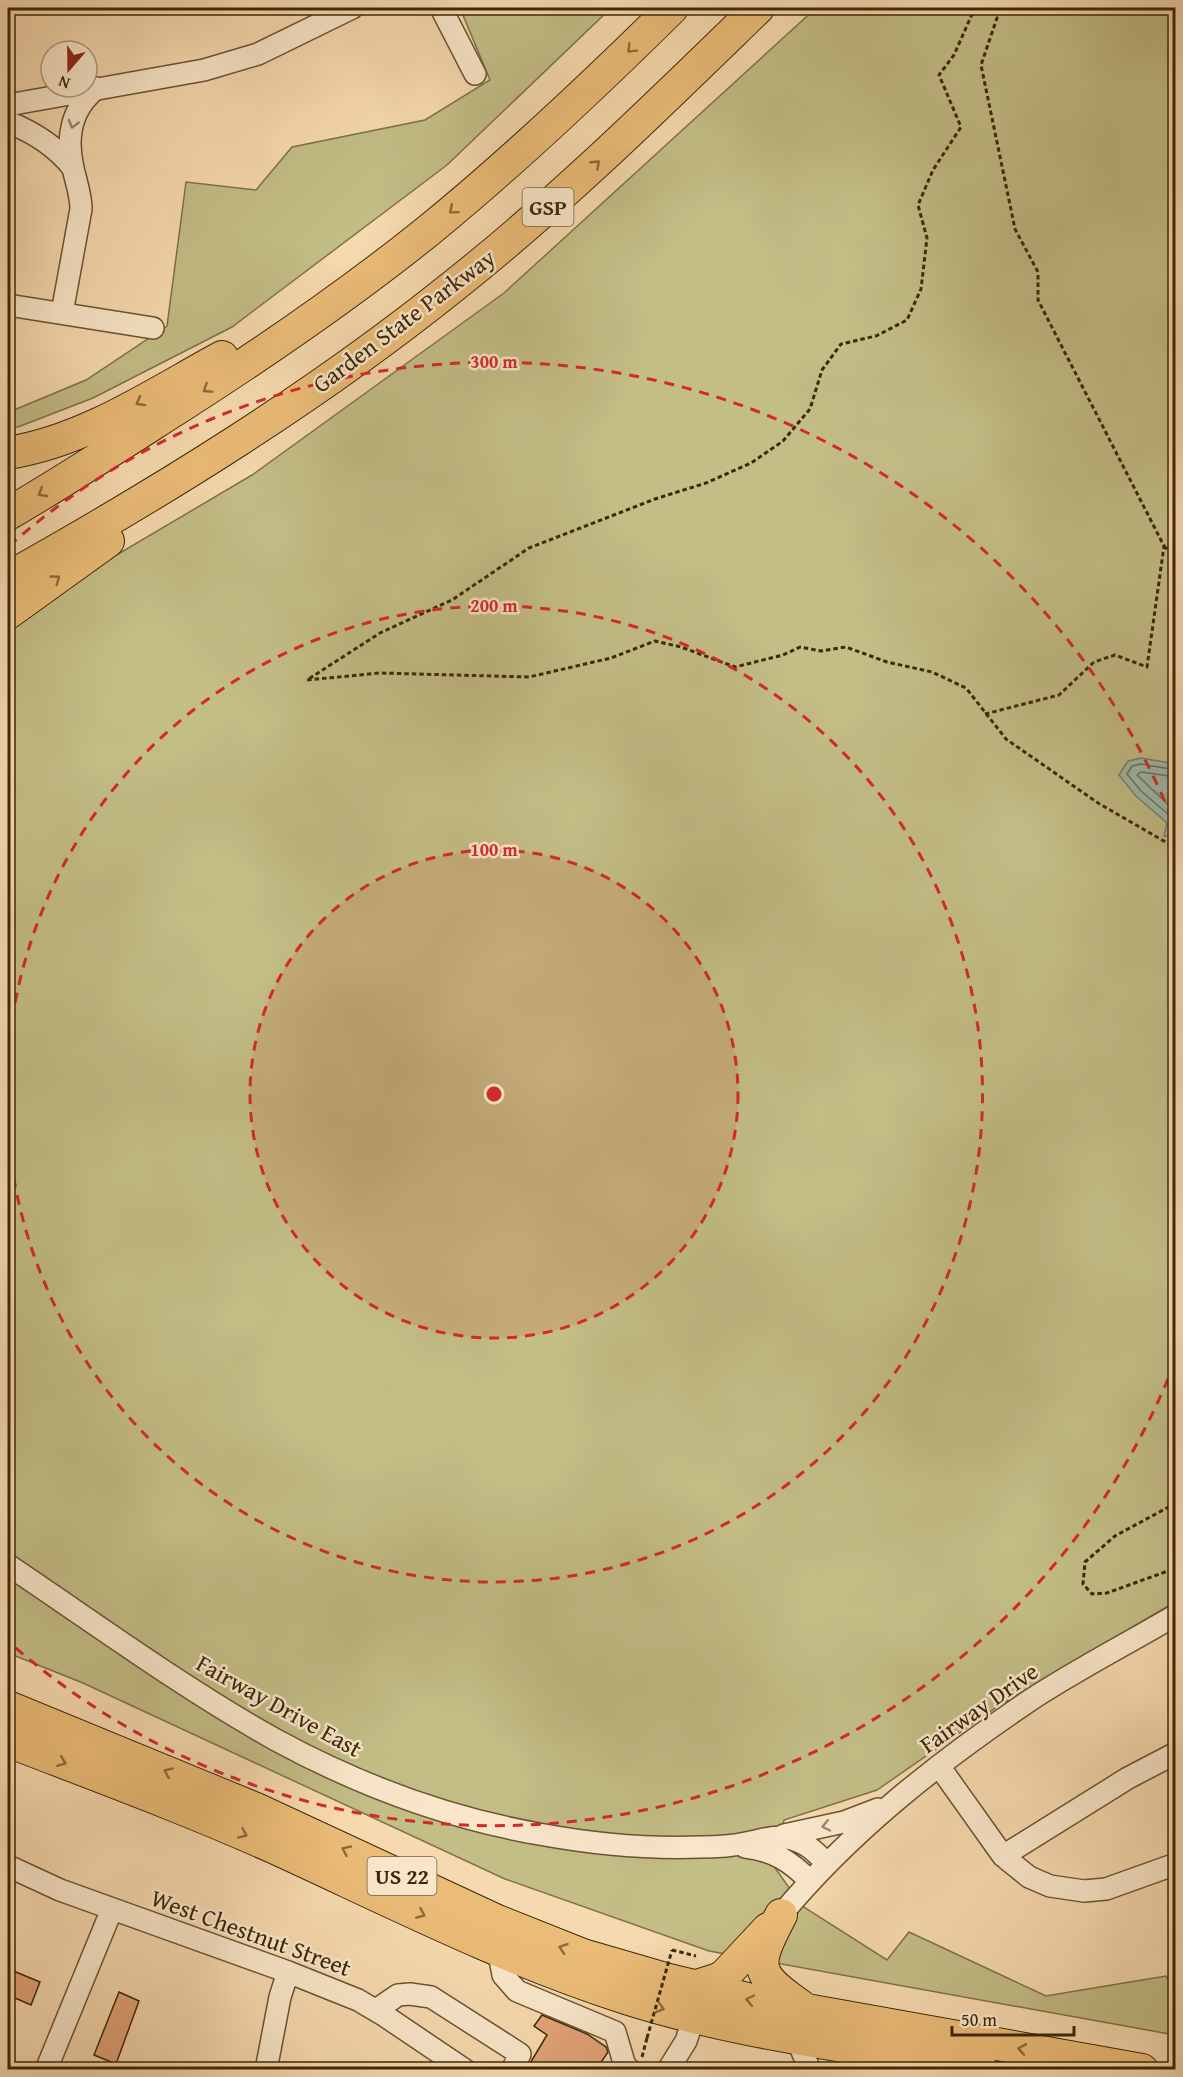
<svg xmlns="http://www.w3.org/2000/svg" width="1183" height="2077" font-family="'Gentium Book Plus',serif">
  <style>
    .green { fill: #c3bd86; stroke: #807247; stroke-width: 1.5 }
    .water { fill: #9dbaaa; stroke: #768069; stroke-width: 1.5 }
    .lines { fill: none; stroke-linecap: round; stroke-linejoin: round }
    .shore { stroke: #6c7159; stroke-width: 1.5 }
    .building { fill: #e1a378; stroke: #3c2808; stroke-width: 1.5 }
    .minor-casing { stroke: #6a5432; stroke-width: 24 }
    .highway-casing { stroke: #3c2808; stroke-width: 34 }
    .path { stroke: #3c2808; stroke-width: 3; stroke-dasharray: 4.5 3; stroke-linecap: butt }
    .minor { stroke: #f9e6ca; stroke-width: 21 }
    .highway { stroke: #ebbc77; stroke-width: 32 }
    .path-bridge { stroke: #3c2808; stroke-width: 3; stroke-dasharray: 4.5 3; stroke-linecap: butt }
    .oneway { stroke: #8b6b3a }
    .oneway2 { stroke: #9a8769 }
    .ring { fill: none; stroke: #d62828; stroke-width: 3; stroke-dasharray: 10 8 }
    .labels { text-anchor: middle; stroke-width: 5; stroke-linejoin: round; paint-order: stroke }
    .shield { fill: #f9e6ca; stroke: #756142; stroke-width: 1.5 }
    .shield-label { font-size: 22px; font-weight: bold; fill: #3c2808 }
    .street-label { font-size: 24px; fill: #3c2808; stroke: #f9e6ca }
    .centre { fill: #d62828; stroke: #f9e6ca; stroke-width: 3 }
    .ring-label { font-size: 18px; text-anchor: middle; font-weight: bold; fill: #d62828; stroke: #f9e6ca; stroke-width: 5; stroke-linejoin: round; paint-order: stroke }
  </style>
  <rect width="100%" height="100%" fill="#f6d9ae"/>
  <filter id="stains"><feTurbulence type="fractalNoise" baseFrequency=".00333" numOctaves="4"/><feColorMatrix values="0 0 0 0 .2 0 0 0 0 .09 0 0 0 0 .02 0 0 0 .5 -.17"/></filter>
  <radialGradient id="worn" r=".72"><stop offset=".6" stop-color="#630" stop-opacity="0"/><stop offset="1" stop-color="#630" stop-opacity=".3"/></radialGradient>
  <path class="green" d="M460,8H611L447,165L232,327L93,398L18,427L8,428V410H14L86,380L167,326L186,182L256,190L292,147L425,120L490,80Z
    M816,8H1175V1602L997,1707L877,1790L784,1820L773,1865L802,1906L887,1960L909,1932L1046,1996L1166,1976L1175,1989V2035L709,1951L505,1879L83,1683L8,1653V623L59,589L252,475L504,293Z"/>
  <path class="water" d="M1141,758L1175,764V823L1168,836H1164L1167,823L1136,796L1119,775L1128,761Z"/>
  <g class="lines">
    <path class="shore" d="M1176,770L1141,764L1132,766L1127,774L1141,791L1176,821
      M1176,777L1141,772L1137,775L1176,812"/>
  </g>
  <path class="building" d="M11,1970L40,1982L31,2005L8,1995V1979Z
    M119,1992L139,2001L116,2064L94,2055Z
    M542,2015L587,2034L606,2047L608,2052L596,2070H526L547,2035L534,2026Z"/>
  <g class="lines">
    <defs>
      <path id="minor" d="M441,8L475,74
        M8,105L204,70L258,54L352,8
        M8,122C33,132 56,146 73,168
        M8,305L153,328
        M62,313L81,209C81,195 76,182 73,168C66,138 71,108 97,88
        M8,1565C96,1624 183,1688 276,1740C357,1784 448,1818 539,1834C593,1844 647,1849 701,1847C716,1847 732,1846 746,1843C760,1841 772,1835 786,1838C805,1841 815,1851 827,1864
        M939,1766L1003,1856L1029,1877L1050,1886L1084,1891L1106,1889L1176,1864
        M784,1835L844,1822L878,1809
        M745,1847C773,1850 790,1861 810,1881
        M1003,1856L1128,1778L1176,1753
        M8,1866L60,1890L288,1972L358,2000L385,2016L465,2070
        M781,1915C850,1832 936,1764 1026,1703C1072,1672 1127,1644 1176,1615
        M498,1949L503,1975L517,1991L615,2032L625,2066L630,2070
        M376,2010L398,1995L410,1994L431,1997L520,2054L512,2070
        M796,2037L810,2070
        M46,2070L112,1909
        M266,2070L280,1997L288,1972
        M668,2070L686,2041L694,2017"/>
      <path id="highway" d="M8,453C85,441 154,394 222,357
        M8,514C68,479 126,441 184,404C268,350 351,293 428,231C514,161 594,85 672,8
        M8,578C163,491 317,396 456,284C563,199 660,103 758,8
        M8,613L108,541
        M8,1707L256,1809L495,1920L583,1955L669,1980L756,2001L1142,2070
        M8,1741C96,1775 186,1808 273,1847C389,1900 504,1959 626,1998C742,2035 863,2047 982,2070
        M781,1915C754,1967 753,1973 802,2007
        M694,1987L719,1979L726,1974L768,1929"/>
    </defs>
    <use href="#minor" class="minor-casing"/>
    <use href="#highway" class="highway-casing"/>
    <path class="path" d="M986,8L973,12L954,55L939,75L961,127L933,170L918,205L927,238L921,289L907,320L876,336L841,344L822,370L810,409L783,441L751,463L706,483L655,499L529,548L452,600L380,633L307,680L380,673L529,677L611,658L655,641L681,647L735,667L783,655L800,647L821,651L846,647L887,662L932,672L966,688L1006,739L1098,803L1176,848
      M1164,546L1176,559
      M985,714L1059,695L1094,662L1115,655L1147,667L1164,546L1038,300V272L1015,229L981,65L997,18L987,8
      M1176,1503L1115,1536L1085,1562L1083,1584L1092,1594L1107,1593L1176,1568
      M672,1950L696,1956
      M642,2057L647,2038"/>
    <use href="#minor" class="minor"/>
    <use href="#highway" class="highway"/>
    <path class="path-bridge" d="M647,2038L672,1950"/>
  </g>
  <defs><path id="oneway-chevron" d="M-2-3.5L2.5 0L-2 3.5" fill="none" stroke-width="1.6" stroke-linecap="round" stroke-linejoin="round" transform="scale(1.5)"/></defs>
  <g class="oneway">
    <use href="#oneway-chevron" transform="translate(631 49) rotate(135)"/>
    <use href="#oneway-chevron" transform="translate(596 164) rotate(-43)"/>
    <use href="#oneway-chevron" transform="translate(453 210) rotate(140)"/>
    <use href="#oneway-chevron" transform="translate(207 389) rotate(147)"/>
    <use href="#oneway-chevron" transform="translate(140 402) rotate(151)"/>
    <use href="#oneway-chevron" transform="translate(42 493) rotate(149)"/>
    <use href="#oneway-chevron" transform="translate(56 579) rotate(-36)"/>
    <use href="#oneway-chevron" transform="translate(62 1762) rotate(21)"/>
    <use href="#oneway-chevron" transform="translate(168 1772) rotate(-157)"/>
    <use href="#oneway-chevron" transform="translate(243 1834) rotate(24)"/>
    <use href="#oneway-chevron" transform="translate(346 1850) rotate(-155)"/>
    <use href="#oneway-chevron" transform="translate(421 1914) rotate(24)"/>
    <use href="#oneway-chevron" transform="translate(563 1948) rotate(-161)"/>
    <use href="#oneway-chevron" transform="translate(750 2000) rotate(-168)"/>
    <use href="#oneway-chevron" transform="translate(660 2008) rotate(16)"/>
    <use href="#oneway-chevron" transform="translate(1022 2049) rotate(-170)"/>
  </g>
  <g class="oneway2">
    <use href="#oneway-chevron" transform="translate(73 124) rotate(105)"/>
    <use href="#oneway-chevron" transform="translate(826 1826) rotate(168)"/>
  </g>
  <circle cx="494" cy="1094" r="244" fill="#d62828" fill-opacity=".12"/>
  <g class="ring">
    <circle cx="494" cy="1094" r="244"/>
    <path d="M8 1056A488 488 0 1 1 8 1132"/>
    <path d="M1175 1362A732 732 0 0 1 9 1642M9 546A732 732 0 0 1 1175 826"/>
  </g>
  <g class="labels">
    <g class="shield">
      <rect x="522.5" y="188" width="51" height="38" rx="4.5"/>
      <rect x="367.5" y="1857" width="69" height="38" rx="4.5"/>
    </g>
    <g class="shield-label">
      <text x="548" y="215">GSP</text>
      <text x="402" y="1884">US 22</text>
    </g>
    <g class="street-label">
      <text transform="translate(404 321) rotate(-37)" y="8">Garden State Parkway</text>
      <text transform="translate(279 1706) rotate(29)" y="8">Fairway Drive East</text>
      <text transform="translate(979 1708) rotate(-35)" y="8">Fairway Drive</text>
      <text transform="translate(251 1933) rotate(20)" y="8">West Chestnut Street</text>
    </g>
  </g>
  <circle cx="494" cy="1094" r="9" class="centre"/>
  <g class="ring-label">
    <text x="494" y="368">300 m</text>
    <text x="494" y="612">200 m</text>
    <text x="494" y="856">100 m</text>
  </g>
  <rect width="1183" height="2077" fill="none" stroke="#f6d9ae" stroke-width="30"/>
  <rect x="9" y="9" width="1165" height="2059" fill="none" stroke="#3c2808" stroke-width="3"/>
  <rect x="15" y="15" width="1153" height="2047" fill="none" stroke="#3c2808" stroke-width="1.5"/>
  <g transform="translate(69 69) rotate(200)"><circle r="28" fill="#f9e6ca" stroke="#ad9a7c" stroke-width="1.5"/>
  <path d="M0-4.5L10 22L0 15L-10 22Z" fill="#8f2418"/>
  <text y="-9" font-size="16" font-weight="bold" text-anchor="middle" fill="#3c2808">N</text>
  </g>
  <path d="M952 2026v9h122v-9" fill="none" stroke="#3c2808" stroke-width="3"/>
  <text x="961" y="2026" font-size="18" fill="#3c2808" stroke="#f9e6ca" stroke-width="4.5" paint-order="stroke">50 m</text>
  <rect width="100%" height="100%" filter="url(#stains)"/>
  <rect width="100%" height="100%" fill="url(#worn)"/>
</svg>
